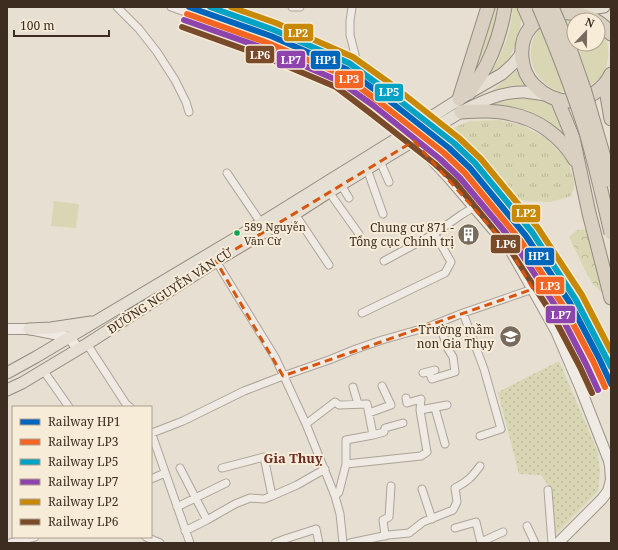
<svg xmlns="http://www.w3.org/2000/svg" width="618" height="550" font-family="'Noto Serif',serif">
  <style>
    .grass { fill: #d8d6b3 }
    .forest { fill: url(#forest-crowns) }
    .park { fill: url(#park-tufts) }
    .garden { fill: url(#garden-dots) }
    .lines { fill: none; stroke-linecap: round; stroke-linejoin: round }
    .street-casing { stroke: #aca499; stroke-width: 9 }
    .secondary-casing { stroke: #9c9489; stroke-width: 12 }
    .primary-casing { stroke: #928a80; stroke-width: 13 }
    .highway-casing { stroke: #928a80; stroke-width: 15 }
    .street { stroke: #efeae3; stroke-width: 7 }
    .secondary { stroke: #efeae3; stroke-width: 10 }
    .primary { stroke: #e6e0d4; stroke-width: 11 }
    .highway { stroke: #dad0c2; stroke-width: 13 }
    .highway-bridge-casing { stroke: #928a80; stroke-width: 15; stroke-linecap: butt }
    .highway-bridge { stroke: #dad0c2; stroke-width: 13 }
    .rail-1-casing { stroke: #f7ecd8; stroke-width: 9 }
    .rail-2-casing { stroke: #f7ecd8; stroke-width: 9 }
    .rail-3-casing { stroke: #f7ecd8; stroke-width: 9 }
    .rail-4-casing { stroke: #f7ecd8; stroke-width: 9 }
    .rail-5-casing { stroke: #f7ecd8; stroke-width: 9 }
    .rail-6-casing { stroke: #f7ecd8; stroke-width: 9 }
    .rail-1 { stroke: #0065bd; stroke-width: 6 }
    .rail-2 { stroke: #f26522; stroke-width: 6 }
    .rail-3 { stroke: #03a3c5; stroke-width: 6 }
    .rail-4 { stroke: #8e44ad; stroke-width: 6 }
    .rail-5 { stroke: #c88808; stroke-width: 6 }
    .rail-6 { stroke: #7a4b2a; stroke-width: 6 }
    .marked { fill: none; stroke: #d7550e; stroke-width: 3; stroke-dasharray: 8 5; stroke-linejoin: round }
    .bus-dot { fill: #00a651; stroke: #f7ecd8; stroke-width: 1.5 }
    .labels { text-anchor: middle; stroke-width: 4; stroke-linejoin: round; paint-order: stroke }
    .bus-label { font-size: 11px; fill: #3d2d20; stroke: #f7ecd8; text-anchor: start }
    .poi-label { font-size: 12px; fill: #3d2d20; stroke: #f7ecd8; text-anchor: end }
    .street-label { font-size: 12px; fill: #3d2d20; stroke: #f7ecd8 }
    .neighbourhood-label { font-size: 13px; font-weight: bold; fill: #6a2b1f; stroke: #f7ecd8 }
    .line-badge { stroke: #f7ecd8; stroke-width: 1.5 }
    .badge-label { font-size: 11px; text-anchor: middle; font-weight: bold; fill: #fff }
  </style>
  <defs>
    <pattern id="forest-crowns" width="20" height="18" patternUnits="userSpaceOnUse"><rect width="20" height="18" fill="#d8d6b3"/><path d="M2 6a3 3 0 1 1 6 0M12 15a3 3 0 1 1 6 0" fill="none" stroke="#bab89a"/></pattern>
    <pattern id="park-tufts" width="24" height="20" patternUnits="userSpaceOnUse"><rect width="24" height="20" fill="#d8d6b3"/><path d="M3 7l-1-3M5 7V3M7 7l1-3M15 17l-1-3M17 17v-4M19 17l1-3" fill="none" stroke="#bab89a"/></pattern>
    <pattern id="garden-dots" width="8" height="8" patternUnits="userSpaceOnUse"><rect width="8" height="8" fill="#d8d6b3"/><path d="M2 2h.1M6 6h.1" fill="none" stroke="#bab89a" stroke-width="1.8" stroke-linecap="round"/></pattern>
  </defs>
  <rect width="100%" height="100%" fill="#e7dfd1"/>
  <path class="grass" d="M495,7H502L494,44L470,81Z
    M513,7H522C522,26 515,54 502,68C498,73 490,77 485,81C501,59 511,34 513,7Z
    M582,17L574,20V44H598V27C608,38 611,53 606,67C602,78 593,86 582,89C578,90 574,92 570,92C540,93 521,59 536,33C539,28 545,21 552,19C554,18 558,18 561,18C568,18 575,17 582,17Z
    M514,66L524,86L496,92L466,106L447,116L256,231L81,337L82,335L215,253L416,133C429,125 442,118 456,110C477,99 503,89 514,66Z
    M519,98C558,96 559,114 572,145L487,108C498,101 507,99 519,98Z
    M54,201L79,204L76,228L51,226Z"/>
  <path class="forest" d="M587,229L604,295L593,284L585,270L569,237L577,230Z"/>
  <path class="park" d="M501,120L521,125L547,139L568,161L575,185L571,196L551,202L526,201L513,197L467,142L451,129L470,121Z"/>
  <path class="garden" d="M456,133L467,142L513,197L504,205L474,168L448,144Z
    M559,361L597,450L600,471L598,491L555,535L552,491L541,475L519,474L498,392Z"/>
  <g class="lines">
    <defs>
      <path id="street" d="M117,7L139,29L157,52L175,80L186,102L189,112
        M171,7C206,19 242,31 277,45C292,51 308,56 322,63C353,80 385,105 406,133
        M292,7H300
        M351,81L356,76L358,66L350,35V21L352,7
        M380,161L389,182
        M367,169L383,214
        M227,173L261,223
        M341,185L349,198
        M329,192L359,234
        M295,214L329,265
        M216,261L275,357L306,424L335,496L340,514L343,543
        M384,261L434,234
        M362,313L445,273L451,262L439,241L434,234L461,215L474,207
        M463,313L484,369L501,429L480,436
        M87,344L126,404L130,407
        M43,370L69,407
        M429,372L432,379L455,372L453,357L448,349L439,323
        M423,373L435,370
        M353,387L358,404
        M406,398L407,403L421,399L420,410
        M435,408L445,444
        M369,413L391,405L382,386
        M306,424L335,402L339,405L367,404L373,435
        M151,432L190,543
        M152,433L183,421L244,391L283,376L329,360L356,349L382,340L428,327L463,313L533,289
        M346,464V440L373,435L384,432L385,428L403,423
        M180,468L207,520
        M222,468L264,457L272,496
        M151,479L165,473
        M422,489L432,519
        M548,490L552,543
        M335,496L339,492L346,464L421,456L427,452L420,410L447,405
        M177,507L226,483
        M527,526L535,543
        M455,528L476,522L481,543
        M185,531L207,520L235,504L250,498L264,499L272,496L297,485L325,469
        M385,536L383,520L389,517L391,486
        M146,537L160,543
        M481,542L503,532
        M10,543L35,537
        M275,543L285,539L316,529L319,543
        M350,543L388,535L409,533L423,522L453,510L457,502L455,488C467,482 472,477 480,466"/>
      <path id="secondary" d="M414,141L448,177L509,248L520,267L556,331L580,387L609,461L610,466L611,480
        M7,329H29L69,337L78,349
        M558,543L602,499L608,491L611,480"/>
      <path id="primary" d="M579,8L589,9L604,7
        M29,329L51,328L91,322
        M7,373L36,357L261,223L406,133L469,93L502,74L513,64L522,53
        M7,390L22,383L87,344L216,261L295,214L329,192L461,112C480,102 503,91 525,92C532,93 539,94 547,95"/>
      <path id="highway" d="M524,7L532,25
        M611,34C586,0 517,6 522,58C523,69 527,78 534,85C544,95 556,101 570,101C587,101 604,89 611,74
        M605,84L611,119
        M469,93C475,83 482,74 487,64C496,46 502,26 505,7
        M459,99L488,7
        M557,99L573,138L589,213L611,298
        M461,112C478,111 495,110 511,114C537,119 561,136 575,160"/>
    </defs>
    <use href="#street" class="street-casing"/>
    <use href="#secondary" class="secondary-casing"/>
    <use href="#primary" class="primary-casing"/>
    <use href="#highway" class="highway-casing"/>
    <use href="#street" class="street"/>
    <use href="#secondary" class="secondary"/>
    <use href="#primary" class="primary"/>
    <use href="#highway" class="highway"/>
    <defs>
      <path id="highway-bridge" d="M539,7C556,47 572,88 585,129C595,163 603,198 611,233
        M552,7L571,52L585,92L611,181"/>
    </defs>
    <use href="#highway-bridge" class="highway-bridge-casing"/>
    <use href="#highway-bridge" class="highway-bridge"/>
    <defs>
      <path id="rail-1" d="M189,7L271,36L346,69L382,95L449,148L470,168L526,236L570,303L599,358L611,384"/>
      <path id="rail-2" d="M187,14L268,43L343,75L378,101L444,153L465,173L520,240L564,307L593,361L605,387"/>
      <path id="rail-3" d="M210,7L274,30L349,63L386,90L454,143L475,163L532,232L576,300L611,367"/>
      <path id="rail-4" d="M184,20L266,49L339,81L374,106L440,159L460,178L515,244L558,310L586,364L598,390"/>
      <path id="rail-5" d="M231,7L276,23L353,57L391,84L459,138L481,159L538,228L582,295L611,351"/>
      <path id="rail-6" d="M182,27L263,56L336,87L369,112L435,164L455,182L509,248L552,314L580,367L592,393"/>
    </defs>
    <use href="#rail-1" class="rail-1-casing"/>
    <use href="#rail-2" class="rail-2-casing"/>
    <use href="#rail-3" class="rail-3-casing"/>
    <use href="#rail-4" class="rail-4-casing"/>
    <use href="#rail-5" class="rail-5-casing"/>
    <use href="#rail-6" class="rail-6-casing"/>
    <use href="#rail-1" class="rail-1"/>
    <use href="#rail-2" class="rail-2"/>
    <use href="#rail-3" class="rail-3"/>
    <use href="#rail-4" class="rail-4"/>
    <use href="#rail-5" class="rail-5"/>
    <use href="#rail-6" class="rail-6"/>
  </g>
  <path class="marked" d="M414,141L509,248L533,289L283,376L216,261Z"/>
  <defs>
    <symbol id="building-disc" viewBox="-11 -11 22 22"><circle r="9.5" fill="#786b5e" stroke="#f7ecd8"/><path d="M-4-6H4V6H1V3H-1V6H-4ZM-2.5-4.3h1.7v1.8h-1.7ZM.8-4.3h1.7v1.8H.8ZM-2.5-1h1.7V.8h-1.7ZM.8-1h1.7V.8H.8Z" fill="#fff"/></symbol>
    <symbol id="school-disc" viewBox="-11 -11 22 22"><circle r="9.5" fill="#786b5e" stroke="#f7ecd8"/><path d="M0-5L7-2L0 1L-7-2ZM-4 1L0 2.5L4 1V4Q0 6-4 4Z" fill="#fff"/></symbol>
  </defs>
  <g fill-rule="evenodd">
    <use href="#building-disc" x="456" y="222" width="25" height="25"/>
    <use href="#school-disc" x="498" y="324" width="25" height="25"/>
  </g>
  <circle class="bus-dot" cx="237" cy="233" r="3.5"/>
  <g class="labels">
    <g class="bus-label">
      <text x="244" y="231">589 Nguyễn<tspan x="244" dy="14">Văn Cừ</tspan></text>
    </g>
    <g class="poi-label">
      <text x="454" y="232">Chung cư 871 -<tspan x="454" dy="14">Tổng cục Chính trị</tspan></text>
      <text x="494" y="334">Trường mầm<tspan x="494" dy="14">non Gia Thụy</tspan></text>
    </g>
    <g class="street-label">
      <text transform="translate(170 291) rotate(-33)" y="4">ĐƯỜNG NGUYỄN VĂN CỪ</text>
    </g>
    <g class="neighbourhood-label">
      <text x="293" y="463">Gia Thuỵ</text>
    </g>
  </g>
  <g class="line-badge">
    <rect x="283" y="23" width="31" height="19" rx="4" fill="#c88808"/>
    <rect x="245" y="45" width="30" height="19" rx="4" fill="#7a4b2a"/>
    <rect x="276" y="50" width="30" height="19" rx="4" fill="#8e44ad"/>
    <rect x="310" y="50" width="31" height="20" rx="4" fill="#0065bd"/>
    <rect x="334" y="70" width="30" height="19" rx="4" fill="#f26522"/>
    <rect x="374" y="83" width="30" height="19" rx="4" fill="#03a3c5"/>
    <rect x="511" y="204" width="30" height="19" rx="4" fill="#c88808"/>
    <rect x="490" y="234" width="31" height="20" rx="4" fill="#7a4b2a"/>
    <rect x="524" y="247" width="31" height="19" rx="4" fill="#0065bd"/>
    <rect x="535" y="276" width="30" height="19" rx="4" fill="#f26522"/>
    <rect x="545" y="305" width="31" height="19" rx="4" fill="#8e44ad"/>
  </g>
  <g class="badge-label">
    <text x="298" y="37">LP2</text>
    <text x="260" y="59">LP6</text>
    <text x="291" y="64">LP7</text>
    <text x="326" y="64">HP1</text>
    <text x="349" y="83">LP3</text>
    <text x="389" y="96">LP5</text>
    <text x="526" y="217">LP2</text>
    <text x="506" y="248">LP6</text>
    <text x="539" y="260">HP1</text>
    <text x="550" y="290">LP3</text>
    <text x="561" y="319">LP7</text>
  </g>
  <rect width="618" height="550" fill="none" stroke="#3d2d20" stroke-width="16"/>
  <rect x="12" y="406" width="140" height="132" fill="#f7ecd8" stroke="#ada08e"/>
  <rect x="20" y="419" width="20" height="6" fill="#0065bd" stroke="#ada08e"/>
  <text x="48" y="426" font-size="12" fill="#3d2d20">Railway HP1</text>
  <rect x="20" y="439" width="20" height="6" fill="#f26522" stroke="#ada08e"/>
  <text x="48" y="446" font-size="12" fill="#3d2d20">Railway LP3</text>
  <rect x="20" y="459" width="20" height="6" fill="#03a3c5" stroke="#ada08e"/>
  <text x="48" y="466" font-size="12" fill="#3d2d20">Railway LP5</text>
  <rect x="20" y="479" width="20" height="6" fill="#8e44ad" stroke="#ada08e"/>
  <text x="48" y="486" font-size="12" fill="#3d2d20">Railway LP7</text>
  <rect x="20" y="499" width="20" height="6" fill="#c88808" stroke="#ada08e"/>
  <text x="48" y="506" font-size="12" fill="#3d2d20">Railway LP2</text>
  <rect x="20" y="519" width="20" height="6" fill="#7a4b2a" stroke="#ada08e"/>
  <text x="48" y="526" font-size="12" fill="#3d2d20">Railway LP6</text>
  <g transform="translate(586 32) rotate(22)"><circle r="19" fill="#f7ecd8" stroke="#ada08e"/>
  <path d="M0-3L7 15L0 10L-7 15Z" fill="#786b5e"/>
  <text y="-6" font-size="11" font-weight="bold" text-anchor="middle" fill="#3d2d20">N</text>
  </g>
  <path d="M14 30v6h95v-6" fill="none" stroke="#3d2d20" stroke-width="2"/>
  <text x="20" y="30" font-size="12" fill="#3d2d20" stroke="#f7ecd8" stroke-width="3" paint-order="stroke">100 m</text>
</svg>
